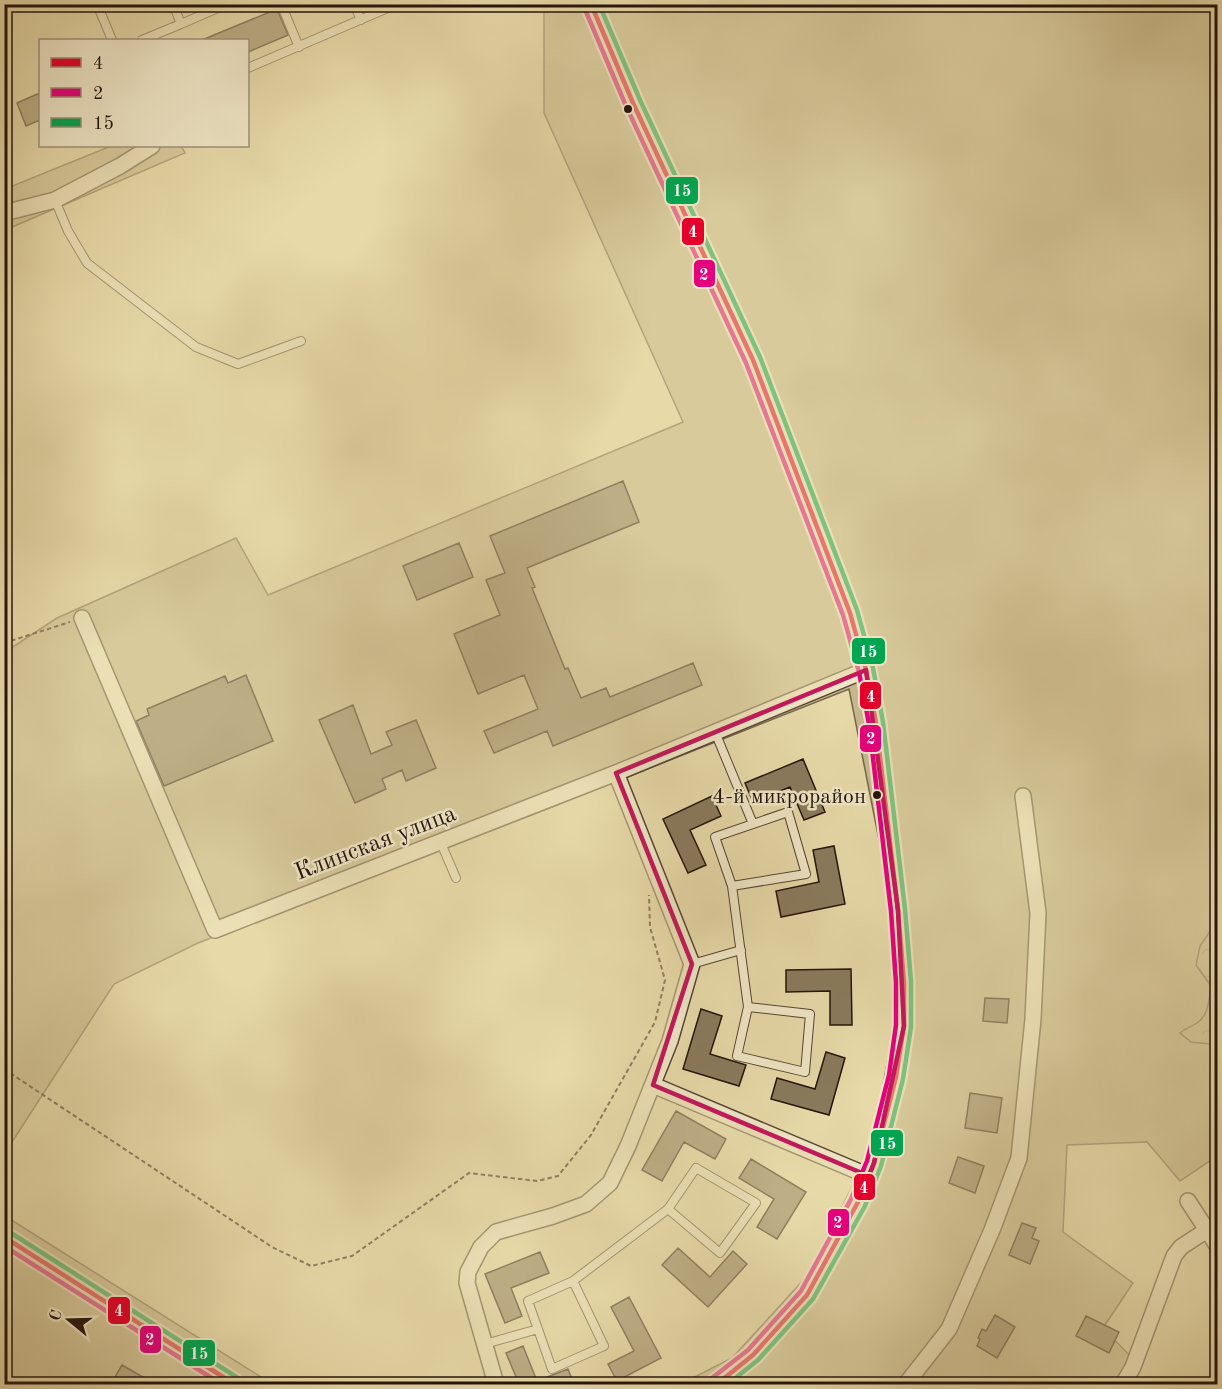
<svg xmlns="http://www.w3.org/2000/svg" width="1222" height="1389" font-family="'Old Standard TT',serif">
  <style>
    .green { fill: #c6b88d; stroke: #75664c; stroke-width: 1.5 }
    .forest { fill: url(#forest-crowns); stroke: #75664c; stroke-width: 1.5 }
    .building { fill: #897a5d; stroke: #24140b; stroke-width: 1.5 }
    .lines { fill: none; stroke-linecap: round; stroke-linejoin: round }
    .lane-casing { stroke: #554532; stroke-width: 10 }
    .street-casing { stroke: #554532; stroke-width: 18 }
    .path { stroke: #24140b; stroke-width: 2; stroke-dasharray: 4.5 3; stroke-linecap: butt }
    .lane { stroke: #efe6c6; stroke-width: 8 }
    .street { stroke: #efe6c6; stroke-width: 15 }
    .bus-1-casing { stroke: #efe6c6; stroke-width: 9 }
    .bus-2-casing { stroke: #efe6c6; stroke-width: 9 }
    .bus-3-casing { stroke: #efe6c6; stroke-width: 9 }
    .bus-1 { stroke: #e4002b; stroke-width: 4.5 }
    .bus-2 { stroke: #e5007d; stroke-width: 4.5 }
    .bus-3 { stroke: #00a651; stroke-width: 4.5 }
    .marked { fill: none; stroke: #c2185b; stroke-width: 4.5; stroke-linejoin: round }
    .bus-dot { fill: #24140b; stroke: #efe6c6; stroke-width: 2 }
    .labels { text-anchor: middle; stroke-width: 5; stroke-linejoin: round; paint-order: stroke }
    .bus-label { font-size: 22px; fill: #24140b; stroke: #efe6c6; text-anchor: end }
    .street-label { font-size: 24px; fill: #24140b; stroke: #efe6c6 }
    .line-badge { stroke: #efe6c6; stroke-width: 2 }
    .badge-label { font-size: 16px; text-anchor: middle; font-weight: bold; fill: #fff }
  </style>
  <defs>
    <pattern id="forest-crowns" width="20" height="18" patternUnits="userSpaceOnUse" patternTransform="scale(1.5)"><rect width="20" height="18" fill="#c6b88d"/><path d="M2 6a3 3 0 1 1 6 0M12 15a3 3 0 1 1 6 0" fill="none" stroke="#aa9d78"/></pattern>
  </defs>
  <rect width="100%" height="100%" fill="#e7d9a8"/>
  <filter id="stains"><feTurbulence type="fractalNoise" baseFrequency=".00333" numOctaves="4"/><feColorMatrix values="0 0 0 0 .2 0 0 0 0 .09 0 0 0 0 .02 0 0 0 .5 -.17"/></filter>
  <radialGradient id="worn" r=".72"><stop offset=".6" stop-color="#630" stop-opacity="0"/><stop offset="1" stop-color="#630" stop-opacity=".3"/></radialGradient>
  <path class="green" d="M544,5H1217V1156L1180,1181L1147,1142L1067,1145L1063,1232L1133,1283L1103,1328L1140,1366L1129,1384H681L732,1358L808,1275L871,1149L897,1010L887,880L849,689L534,814L198,943L114,984L5,1153V652L57,618L236,538L268,595L683,422L544,113Z
    M111,146H181L185,153L5,230V189Z
    M5,1216L272,1384H5Z"/>
  <path class="forest" d="M1217,921V1055L1210,1044L1191,1042L1180,1033C1186,1028 1191,1027 1197,1023C1209,1015 1209,999 1211,986L1196,965L1200,946Z"/>
  <path class="building" d="M277,9L288,35L248,52V40H202Z
    M40,93V120L26,126L17,103Z
    M623,481L639,522L527,568L535,587L532,588L565,669L568,668L581,698L606,688L610,697L693,663L702,685L553,746L547,731L494,753L484,731L538,709L524,675L478,694L454,634L500,615L486,580L505,573L490,536Z
    M459,543L473,577L417,600L403,566Z
    M246,675L273,741L164,786L136,721L149,715L147,709L225,676L228,683Z
    M353,705L371,754L392,745L386,732L416,720L436,768L406,781L402,770L382,779L386,789L355,803L319,720Z
    M803,759L825,812L804,820L790,787L753,802L745,783Z
    M712,796L721,816L690,830L706,865L688,873L663,819Z
    M834,846L845,904L781,917L776,891L819,882L813,850Z
    M851,969L852,1025H830V991L786,992V970Z
    M985,998L1009,999L1007,1023L983,1021Z
    M701,1009L722,1016L710,1054L746,1065L739,1086L683,1069Z
    M826,1052L845,1058L829,1115L771,1099L777,1078L815,1089Z
    M970,1093L1002,1098L997,1133L965,1128Z
    M676,1111L726,1139L715,1159L684,1142L662,1181L642,1170Z
    M958,1157L984,1166L975,1193L949,1183Z
    M751,1159L806,1192L777,1239L757,1227L774,1199L739,1178Z
    M1022,1223L1036,1228L1032,1238L1039,1241L1030,1264L1009,1255Z
    M678,1248L710,1277L733,1251L747,1264L708,1307L662,1265Z
    M540,1252L549,1273L511,1288L522,1316L505,1323L485,1274Z
    M629,1297L661,1358L617,1381L608,1364L634,1351L611,1307Z
    M995,1315L1015,1327L997,1358L977,1346L980,1339L978,1338L982,1329L986,1331Z
    M1086,1316L1119,1332L1109,1353L1076,1336Z
    M523,1346L537,1381L568,1369L574,1384H519L506,1353Z
    M122,1365L155,1384H111Z"/>
  <g class="lines">
    <defs>
      <path id="lane" d="M97,4L112,40
        M281,4L299,47
        M354,4L361,20
        M181,24L227,4
        M142,40L181,24L173,4
        M248,68L397,4
        M55,200L68,231L87,263L196,347L238,364L301,341
        M715,732L753,824
        M440,841L456,878
        M732,886L806,874L788,812L715,837L732,886L748,1007L810,1014L805,1072L737,1056L748,1007
        M692,964L741,950
        M573,1281L668,1209L696,1168L756,1203L720,1253L668,1209
        M573,1281L604,1346L552,1369L528,1301Z
        M485,1344L538,1329"/>
      <path id="street" d="M591,4L633,103L753,360L850,613L866,670L876,723L898,910L904,983V1026L896,1077L874,1163L858,1202L807,1295L753,1355L717,1384
        M4,213L55,200L120,166L152,146
        M82,618L215,930L616,773L866,670
        M653,1085L869,1176
        M1188,1201L1218,1247
        M4,1237L234,1384
        M4,1382L9,1384
        M496,1384L467,1283L468,1272L481,1247L496,1232L553,1216L586,1204L610,1183L628,1146L670,1041L692,964L616,773
        M906,1384L949,1329L992,1230L1019,1158L1033,1019L1038,913L1023,796
        M1123,1384L1133,1367L1174,1256L1181,1247L1207,1230"/>
    </defs>
    <use href="#lane" class="lane-casing"/>
    <use href="#street" class="street-casing"/>
    <path class="path" d="M4,643L70,622
      M4,1069L272,1247L311,1266L352,1256L469,1173L537,1181L558,1176L591,1135L655,1022L665,980L650,927L649,895"/>
    <use href="#lane" class="lane"/>
    <use href="#street" class="street"/>
    <defs>
      <path id="bus-1" d="M591,4L633,103L753,360L850,613L866,670L876,723L898,910L904,983V1026L896,1077L874,1163L858,1202L807,1295L753,1355L717,1384
        M4,1237L234,1384"/>
      <path id="bus-2" d="M584,7L626,106L746,363L843,615L859,672L869,724L891,911L896,983V1025L889,1075L867,1161L851,1199L801,1291L748,1350L712,1378
        M4,1246L221,1384"/>
      <path id="bus-3" d="M599,4L640,100L760,357L857,610L873,668L883,722L905,909L911,982V1027L903,1079L881,1166L865,1206L813,1299L758,1360L728,1384
        M8,1231L238,1378"/>
    </defs>
    <use href="#bus-1" class="bus-1-casing"/>
    <use href="#bus-2" class="bus-2-casing"/>
    <use href="#bus-3" class="bus-3-casing"/>
    <use href="#bus-1" class="bus-1"/>
    <use href="#bus-2" class="bus-2"/>
    <use href="#bus-3" class="bus-3"/>
  </g>
  <path d="M0 0H1222V1389H0ZM866,670L898,910L904,1026L874,1163L869,1176L653,1085L692,964L616,773Z" fill="#e7d9a8" fill-opacity=".55" fill-rule="evenodd"/>
  <path class="marked" d="M866,670L898,910L904,1026L874,1163L869,1176L653,1085L692,964L616,773Z"/>
  <g class="bus-dot">
    <circle cx="628" cy="109" r="5"/>
    <circle cx="877" cy="795" r="5"/>
  </g>
  <g class="labels">
    <g class="bus-label">
      <text x="866" y="803">4-й микрорайон</text>
    </g>
    <g class="street-label">
      <text transform="translate(375 842) rotate(-21)" y="8">Клинская улица</text>
    </g>
  </g>
  <g class="line-badge">
    <rect x="665" y="176" width="34" height="29" rx="6" fill="#00a651"/>
    <rect x="681" y="217" width="24" height="29" rx="6" fill="#e4002b"/>
    <rect x="693" y="259" width="23" height="29" rx="6" fill="#e5007d"/>
    <rect x="851" y="637" width="35" height="28" rx="6" fill="#00a651"/>
    <rect x="859" y="681" width="23" height="29" rx="6" fill="#e4002b"/>
    <rect x="859" y="724" width="23" height="29" rx="6" fill="#e5007d"/>
    <rect x="870" y="1129" width="34" height="28" rx="6" fill="#00a651"/>
    <rect x="853" y="1173" width="23" height="28" rx="6" fill="#e4002b"/>
    <rect x="827" y="1208" width="23" height="29" rx="6" fill="#e5007d"/>
    <rect x="107" y="1296" width="24" height="29" rx="6" fill="#e4002b"/>
    <rect x="139" y="1325" width="23" height="29" rx="6" fill="#e5007d"/>
    <rect x="182" y="1339" width="34" height="28" rx="6" fill="#00a651"/>
  </g>
  <g class="badge-label">
    <text x="682" y="196">15</text>
    <text x="693" y="237">4</text>
    <text x="704" y="280">2</text>
    <text x="868" y="657">15</text>
    <text x="871" y="702">4</text>
    <text x="871" y="744">2</text>
    <text x="887" y="1149">15</text>
    <text x="864" y="1193">4</text>
    <text x="838" y="1228">2</text>
    <text x="119" y="1316">4</text>
    <text x="150" y="1345">2</text>
    <text x="199" y="1359">15</text>
  </g>
  <rect width="1222" height="1389" fill="none" stroke="#e7d9a8" stroke-width="24"/>
  <rect x="6" y="6" width="1210" height="1377" fill="none" stroke="#24140b" stroke-width="3"/>
  <rect x="12" y="12" width="1198" height="1365" fill="none" stroke="#24140b" stroke-width="1.5"/>
  <rect x="39" y="39" width="210" height="108" fill="#efe6c6" stroke="#9e927b" stroke-width="1.5"/>
  <rect x="51" y="58" width="30" height="9" fill="#e4002b" stroke="#9e927b" stroke-width="1.5"/>
  <text x="93" y="69" font-size="18" fill="#24140b">4</text>
  <rect x="51" y="88" width="30" height="9" fill="#e5007d" stroke="#9e927b" stroke-width="1.5"/>
  <text x="93" y="99" font-size="18" fill="#24140b">2</text>
  <rect x="51" y="118" width="30" height="9" fill="#00a651" stroke="#9e927b" stroke-width="1.5"/>
  <text x="93" y="129" font-size="18" fill="#24140b">15</text>
  <g transform="translate(69 1320) rotate(289)" stroke="#efe6c6" stroke-width="4.5" paint-order="stroke">
  <path d="M0-4.5L10 22L0 15L-10 22Z" fill="#24140b"/>
  <text y="-9" font-size="16" font-weight="bold" text-anchor="middle" fill="#24140b">С</text>
  </g>
  <rect width="100%" height="100%" filter="url(#stains)"/>
  <rect width="100%" height="100%" fill="url(#worn)"/>
</svg>
